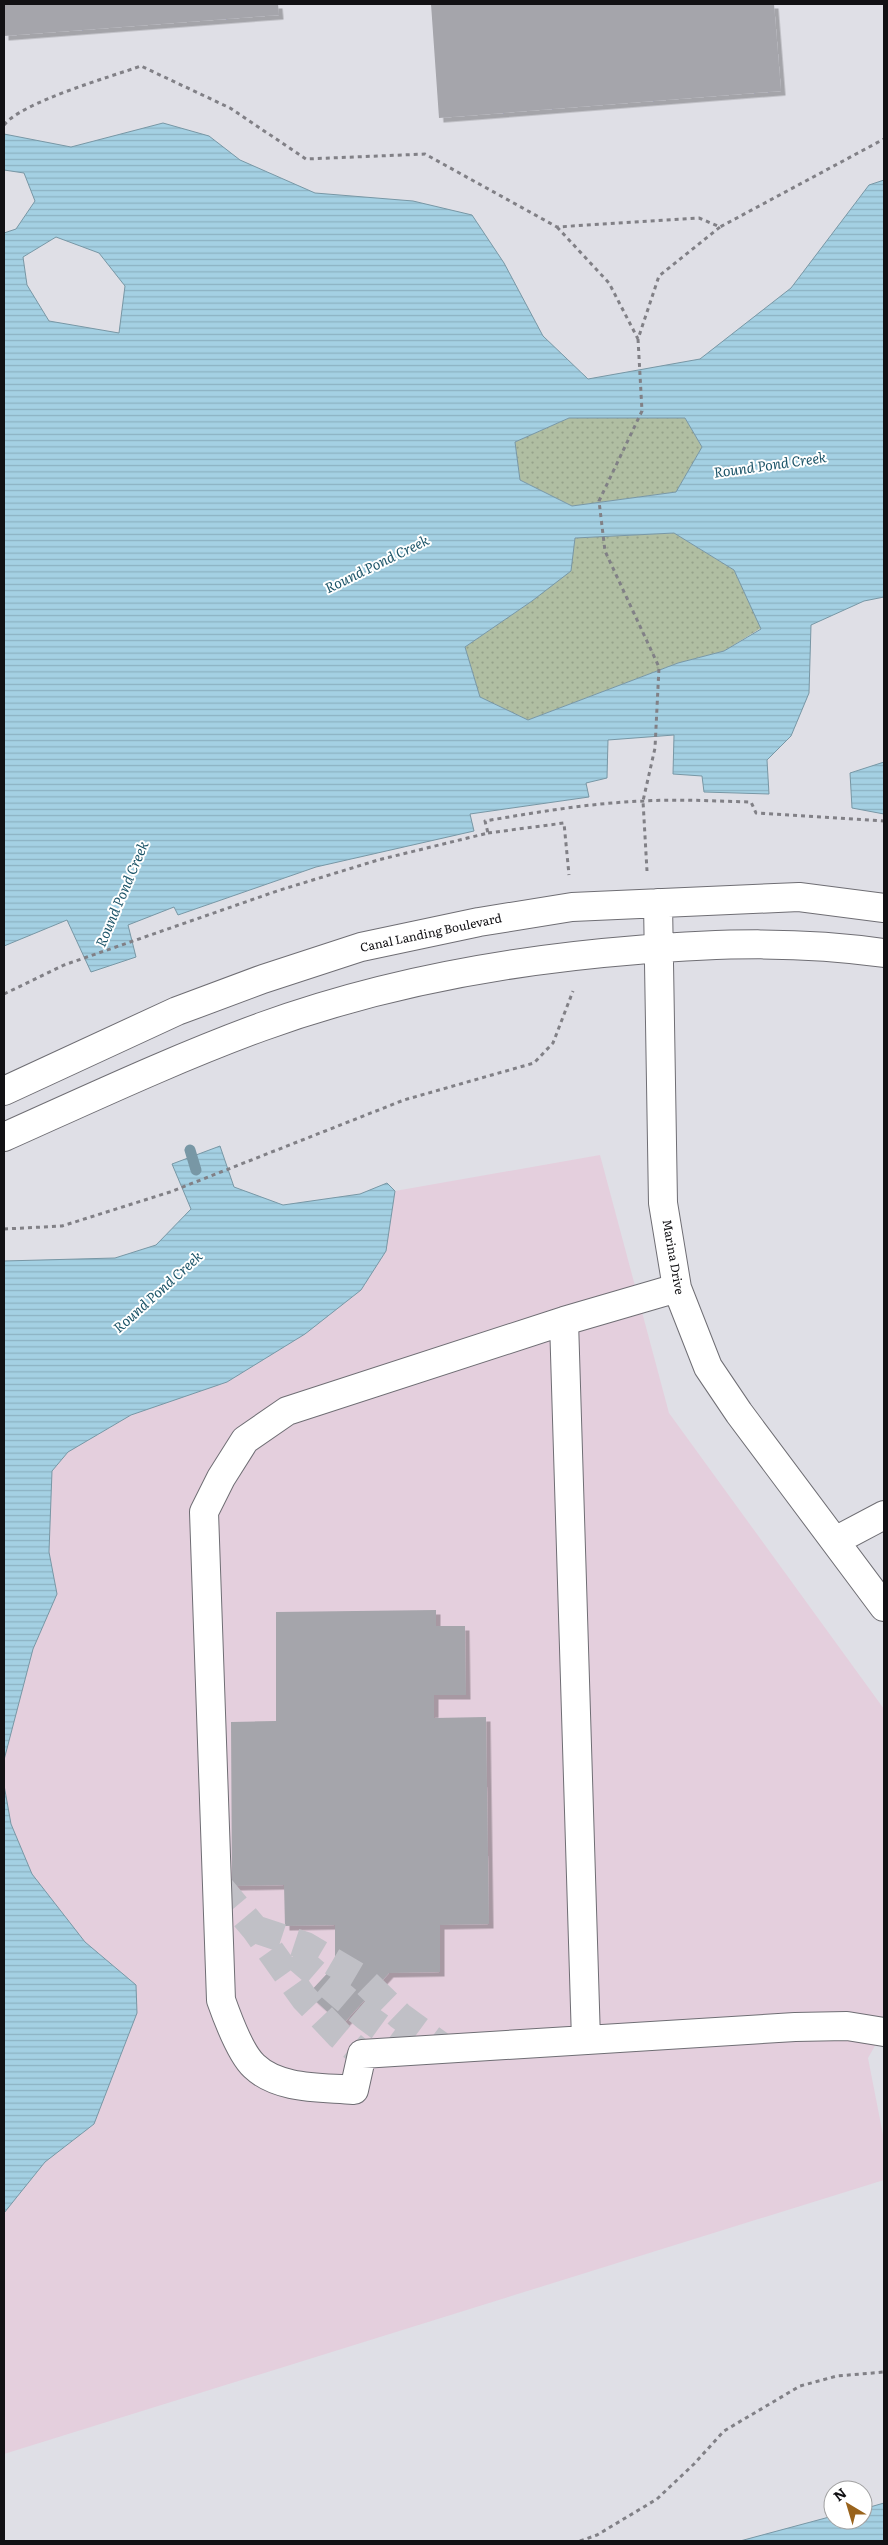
<svg xmlns="http://www.w3.org/2000/svg" width="888" height="2545" font-family="Literata,serif">
  <style>
    .commercial { fill: #e4cfdd }
    .grass { fill: url(#grass-dots) }
    .water { fill: url(#water-rules); stroke: #7897a5; fill-rule: evenodd }
    .lines { fill: none; stroke-linecap: round; stroke-linejoin: round }
    .stream { stroke: #7897a5; stroke-width: 11 }
    .building { fill: #a5a5ab; filter: url(#shadow) }
    .minor-tunnel { stroke: #c0c0c6; stroke-width: 28; stroke-dasharray: 28 14; stroke-linecap: butt }
    .minor-casing { stroke: #6f6e74; stroke-width: 30 }
    .path { stroke: #818086; stroke-width: 3; stroke-dasharray: 4 4; stroke-linecap: butt }
    .minor { stroke: #fff; stroke-width: 28 }
    .labels { text-anchor: middle; stroke-width: 4; stroke-linejoin: round; paint-order: stroke }
    .street-label { font-size: 12px; fill: #121114; stroke: #fff }
    .water-label { font-size: 14px; font-style: italic; fill: #1d5569; stroke: #fff }
  </style>
  <defs>
    <pattern id="grass-dots" width="8" height="8" patternUnits="userSpaceOnUse" patternTransform="scale(1.25)"><rect width="8" height="8" fill="#b0bea2"/><path d="M2 2h.1M6 6h.1" fill="none" stroke="#96a28b" stroke-width="1.8" stroke-linecap="round"/></pattern>
    <pattern id="water-rules" width="6" height="5" patternUnits="userSpaceOnUse" patternTransform="scale(1.25)"><rect width="6" height="5" fill="#a4d0e3"/><path d="M0 2.5h6" fill="none" stroke="#8cb2c2"/></pattern>
    <filter id="shadow"><feDropShadow dx="4.5" dy="4.5" stdDeviation="0" flood-color="#0004"/></filter>
  </defs>
  <rect width="100%" height="100%" fill="#dfdfe6"/>
  <path class="commercial" d="M600,1155L669,1413L884,1709V2030L868,2058L884,2140V2180L4,2454V2213L45,2162L94,2124L136,1985L85,1942L32,1874L11,1824L4,1785V1760L33,1649L57,1594L49,1552L52,1471L68,1452L131,1415L227,1382L305,1334L361,1290L386,1251L395,1191Z"/>
  <path class="grass" d="M569,418H685L702,447L676,492L572,506L520,480L515,442Z
    M674,533L734,570L761,628L724,651L678,663L528,720L480,697L465,647L532,601L570,571L575,538Z"/>
  <path class="water" d="M163,123L209,136L240,160L315,193L413,201L472,215L504,263L543,336L588,379L700,359L791,288L869,185L884,180V597L864,601L811,625L809,693L791,736L767,760L769,794L704,792L702,776L673,774L674,735L608,740L607,778L586,783L589,797L470,814L474,831L316,867L178,915L174,907L128,925L136,957L91,972L67,920L4,946V233L16,229L35,201L24,173L4,170V134L71,147ZM56,237L99,253L125,286L119,333L49,321L27,285L23,257ZM569,418H685L702,447L676,492L572,506L520,480L515,442ZM674,533L734,570L761,629L724,651L678,663L528,720L480,697L465,647L532,601L571,571L575,538Z
    M884,762V814L852,808L850,773Z
    M220,1146L234,1187L283,1205L360,1194L387,1183L395,1191L386,1251L361,1290L305,1334L227,1382L131,1415L68,1452L52,1471L49,1552L57,1594L33,1649L4,1760V1261L115,1258L156,1245L191,1209L172,1164Z
    M4,1785L11,1824L32,1874L85,1942L136,1985L137,2013L94,2124L45,2162L4,2213Z
    M884,2503V2541H740L833,2516V2520H863V2509Z"/>
  <g class="lines">
    <path class="stream" d="M190,1150L196,1170"/>
  </g>
  <path class="building" d="M4,4H278L279,15L4,36Z
    M431,4H774L781,91L439,118Z
    M436,1610V1626H465L466,1695H434V1718L486,1717L489,1924L440,1925V1972L389,1973L342,2025L308,1994L335,1965V1925L285,1926L284,1885L232,1886L231,1722L276,1721V1612Z"/>
  <g class="lines">
    <path class="minor-tunnel" d="M218,1885L255,1929L304,1998L340,2036L362,2054
      M255,1929L306,1946L362,1979L400,2016L444,2048
      M294,1955L365,2016L413,2051"/>
    <defs>
      <path id="minor" d="M658,903L663,1203L677,1288L708,1367L739,1413L884,1607
        M4,1091L177,1011L263,979L361,947L479,922L572,907L799,897L884,908
        M4,1137C89,1099 174,1059 261,1027C382,983 510,960 637,950C721,943 801,941 884,953
        M564,1321L287,1411L245,1440L221,1478L204,1512L221,2000C227,2017 241,2054 254,2066C279,2090 322,2087 354,2090L362,2054L795,2027L847,2026L884,2032
        M835,1541L884,1515
        M586,2040L564,1321L677,1288"/>
    </defs>
    <use href="#minor" class="minor-casing"/>
    <path class="path" d="M4,125C22,102 110,77 141,66L230,108L306,159L425,154L557,227L699,218L720,227L884,139
      M557,227L609,283L638,339L659,276L720,227
      M638,339L642,411L599,501L605,551L659,667L655,748L643,801L647,871
      M488,833L564,823L569,875
      M4,994L64,965L277,891L378,860L488,833L485,821C538,812 591,803 644,801C680,799 715,801 751,802L756,813L884,821
      M4,1229L62,1226L170,1192L404,1100L534,1063L553,1043L573,991
      M580,2541L597,2535L657,2499L694,2464L724,2431L800,2386L837,2376L884,2372"/>
    <use href="#minor" class="minor"/>
  </g>
  <g class="labels">
    <g class="street-label">
      <text transform="translate(431 933) rotate(-12)" y="4">Canal Landing Boulevard</text>
      <text transform="translate(673 1257) rotate(80)" y="4">Marina Drive</text>
    </g>
    <g class="water-label">
      <text transform="translate(770 465) rotate(-8)" y="5">Round Pond Creek</text>
      <text transform="translate(377 564) rotate(-26)" y="5">Round Pond Creek</text>
      <text transform="translate(122 894) rotate(-67)" y="5">Round Pond Creek</text>
      <text transform="translate(158 1292) rotate(-42)" y="5">Round Pond Creek</text>
    </g>
  </g>
  <rect width="888" height="2545" fill="none" stroke="#121114" stroke-width="10"/>
  <g transform="translate(848 2505) rotate(322)"><circle r="24" fill="#ffffff" stroke="#a0a0a1"/>
  <path d="M0-4L9 19L0 12L-9 19Z" fill="#99631c"/>
  <text y="-8" font-size="14" font-weight="bold" text-anchor="middle" fill="#121114">N</text>
  </g>
</svg>
